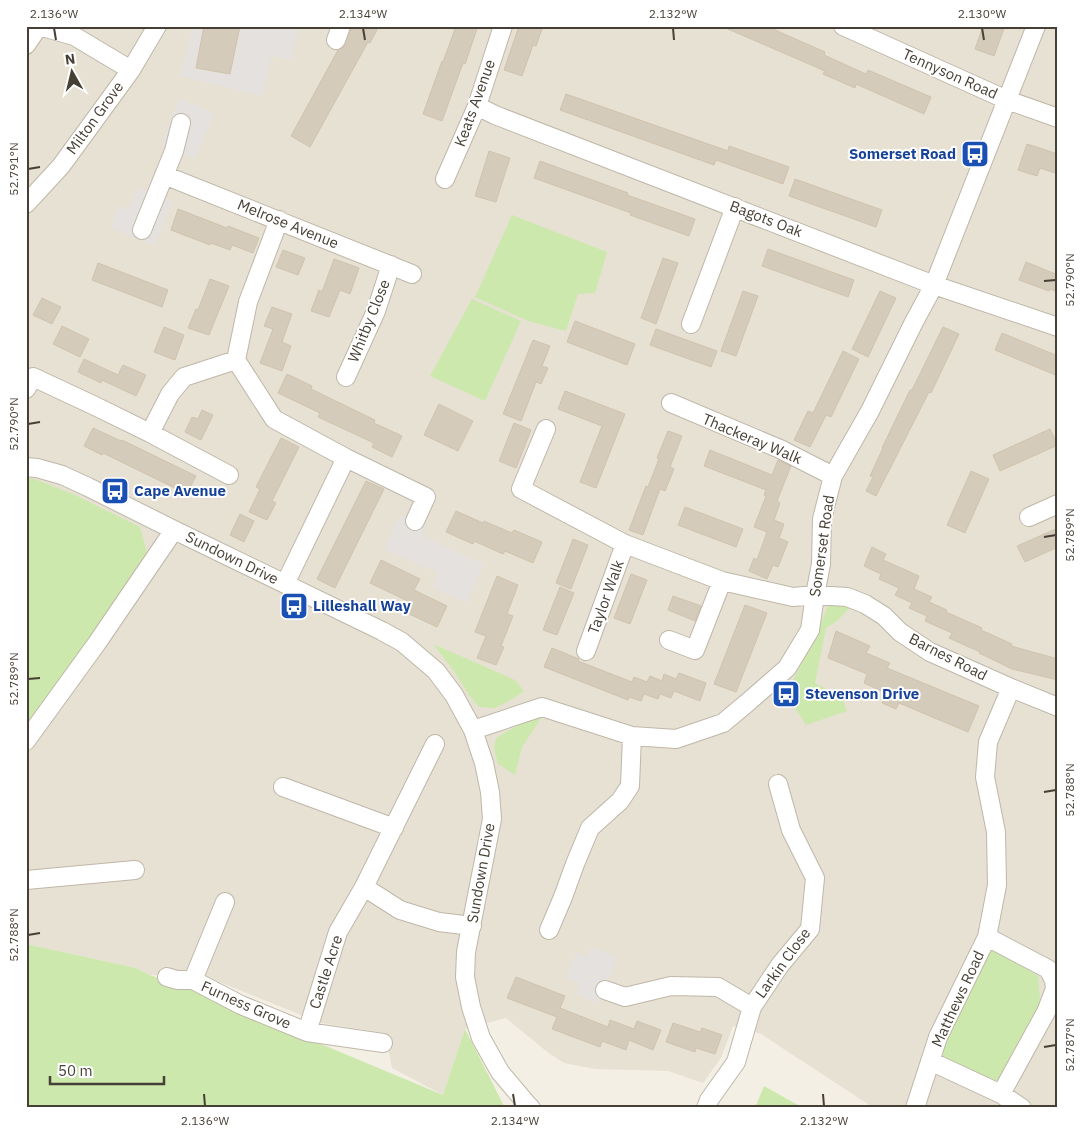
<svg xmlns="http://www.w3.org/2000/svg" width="1084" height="1134" font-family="'IBM Plex Sans',sans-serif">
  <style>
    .residential { fill: #e7e1d3 }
    .green { fill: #cce8ad }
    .parking { fill: #e4e1de }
    .building { fill: #d5cbba; stroke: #d0c3ae }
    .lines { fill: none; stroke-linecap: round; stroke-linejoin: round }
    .minor-casing { stroke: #bfb7a8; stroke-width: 20 }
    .minor { stroke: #fff; stroke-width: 18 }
    .ticks { fill: none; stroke: #463f35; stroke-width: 2 }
    .labels { text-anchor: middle; stroke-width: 4; stroke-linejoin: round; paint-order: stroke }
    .street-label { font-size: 15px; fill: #463f35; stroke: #fff }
    .transit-label { font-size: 15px; font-weight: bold; fill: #164399; stroke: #fff; text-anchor: start }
    .neatline { fill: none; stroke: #463f35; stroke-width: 2 }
    .ticks-label { font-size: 12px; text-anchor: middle; fill: #463f35 }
  </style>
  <rect width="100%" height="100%" fill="#f3efe5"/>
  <path class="residential" d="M26,26H1058V1108H874L761,1034L733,1026L721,1058L703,1083L668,1071L595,1069L564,1063L546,1051L506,1018L465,1029L443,1095L392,1068L385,1033L321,1023L207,977L150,975L136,968L26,944Z"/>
  <path class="green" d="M512,215L607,252L595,293L578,294L566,331L528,321L475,297Z
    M472,299L521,321L485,401L430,376Z
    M32,478L75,495L140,527L148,557L26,725V479Z
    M831,598L854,603L837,621L826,628L815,683L842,697L847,711L806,725L786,694L816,636Z
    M433,644L515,680L524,691L516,697L495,708L479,707L469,695L454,671Z
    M542,717L522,747L515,775L498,764L494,748L496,738L525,721Z
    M26,944L136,968L150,975L194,991L443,1095L465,1029L505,1108H26Z
    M989,947L1038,976L1040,999L1035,1019L998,1081L938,1059Z
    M764,1086L803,1108H755Z"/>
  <path class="parking" d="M193,26H299L291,60L272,56L262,96L180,76Z
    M179,99L213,112L209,127L194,159L161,145Z
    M138,187L172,201L155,246L110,228L119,206L129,209Z
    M400,515L426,526L422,536L484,564L466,603L432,587L438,573L384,549Z
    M591,947L617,957L599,1003L576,994L580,983L566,978L576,953L587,957Z"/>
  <path class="building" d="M204,26H240L230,74L196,68Z
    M352,26H379L370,43L368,42L310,147L291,136L338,50L342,48L346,44Z
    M456,26H478L465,64L463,63L442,121L423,114L442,61L443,62Z
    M519,26H543L536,46L533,45L522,76L504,70Z
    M721,26H766L825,52L824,55L866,74L868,70L931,97L924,114L856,84L855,88L823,74L825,71Z
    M983,26H1005L994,56L975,49Z
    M566,94L728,151L729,146L789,167L783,184L716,160L714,165L560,110Z
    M1027,144L1058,154V174L1040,168L1037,176L1018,170Z
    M489,151L510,158L496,202L475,196Z
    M540,161L628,193L627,195L695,219L689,236L630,215L631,213L534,178Z
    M795,179L882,210L876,227L789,196Z
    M178,209L227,228L228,226L259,238L253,253L232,245L230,250L211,243L210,245L171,230Z
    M768,249L854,280L848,297L762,266Z
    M283,250L305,258L298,275L276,267Z
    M663,258L678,263L656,324L641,318Z
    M334,259L359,268L350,294L340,290L329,317L311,311L319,290L322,292Z
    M1026,262L1058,275V292L1050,289L1049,291L1019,280Z
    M98,263L168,290L162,307L92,280Z
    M210,279L229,286L209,335L188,328L196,309L198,310Z
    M743,291L758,296L736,356L721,351Z
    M880,291L896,298L868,357L852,349Z
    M42,298L61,307L52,324L33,315Z
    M272,307L292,314L282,342L291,346L282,371L260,363L273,329L264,326Z
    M575,321L635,344L627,365L567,342Z
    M62,326L89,339L80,357L53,344Z
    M164,327L184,335L175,360L154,352Z
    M943,327L959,334L931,393L929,392L876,496L866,491L873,477L870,476L883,448H882L910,390H912Z
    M656,329L717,351L711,367L650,345Z
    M1002,333L1058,356V376L995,350Z
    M533,340L550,346L542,366L548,368L541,384L536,382L521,421L503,414Z
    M843,351L859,359L831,417L826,415L810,447L794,440L808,411L813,413Z
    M84,359L118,375L123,365L146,375L136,396L102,380L101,383L78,372Z
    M287,374L312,386L311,389L375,420L374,423L402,436L392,457L372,447L374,443L318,417L320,413L278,393Z
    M565,391L625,414L596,488L580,482L602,426L558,409Z
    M439,404L473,421L458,451L424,435Z
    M202,410L213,415L201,440L185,432L192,417L198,419Z
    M514,423L531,430L516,468L499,461Z
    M93,428L121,441L122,440L196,476L187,494L103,453L102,455L84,446Z
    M1050,429L1058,445L1000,471L993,455Z
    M668,431L682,436L670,467L674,469L665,491L660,489L643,535L629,530L646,486L648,487L659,459L657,458Z
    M281,438L299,447L272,501L276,503L267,520L249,512L260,489L256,487Z
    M710,450L772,475L778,460L791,466L777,501L780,503L774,520L784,524L779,538L788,542L778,567L773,565L767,579L749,571L754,558L757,560L767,532L754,527L766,496L764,495L766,490L704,466Z
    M971,471L989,479L965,533L947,525Z
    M366,481L384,489L335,588L317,579Z
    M685,507L743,529L736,547L678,525Z
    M456,511L483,523L484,521L512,533L514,530L542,542L533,563L505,551L503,554L474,541L473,544L446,532Z
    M240,514L254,521L244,542L230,535Z
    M1058,528V547L1025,562L1017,546Z
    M573,539L588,545L571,589L556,583Z
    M872,547L886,554L883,560L919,576L914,589L932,597L929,602L947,610L946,612L982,628L981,630L1012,644L1011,646L1058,659V680L1012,669L979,653L980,652L949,638L952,633L925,621L927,616L909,608L912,603L895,595L899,588L879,579L881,574L864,566Z
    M381,560L420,579L414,590L447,606L437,627L405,612L410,602L370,583Z
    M631,574L647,580L630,624L614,618Z
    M497,576L518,585L507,614L513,616L501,646L504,647L496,665L477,658L486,636L475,632Z
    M560,587L574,593L557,635L543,630Z
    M673,596L701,606L695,621L668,610Z
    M745,605L767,613L736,692L714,684Z
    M836,631L870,646L866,653L890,663L887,668L979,706L968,732L899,703L896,709L882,703L886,693L864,683L867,674L828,658Z
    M552,648L579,659L578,661L632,682L634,677L647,682L650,676L662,681L664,674L676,679L679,673L706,683L700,701L674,691L671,698L660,694L658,699L644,694L641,701L629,697L628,700L544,667Z
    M516,977L565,996L560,1008L608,1027L610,1020L634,1029L637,1021L661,1030L653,1050L629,1040L626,1050L602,1041L600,1047L552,1029L557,1017L507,998Z
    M673,1023L700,1032L702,1028L722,1035L715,1054L696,1048L695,1052L666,1042Z"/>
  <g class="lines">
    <defs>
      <path id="minor" d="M39,26L74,36L131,70
        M843,26L1007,100L1058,118
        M336,40L341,26
        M26,45L39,26
        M477,106L495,115L934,285L1058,327
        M164,175L412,274
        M445,179L477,106L503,26
        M26,204L61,166L131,70L157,26
        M279,220L248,302L236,360L274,419L346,458
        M142,230L174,151L181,123
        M691,324L735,207
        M346,377L376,311L391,265
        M26,389L33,377L95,406L150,433
        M671,403L780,449L833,476
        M546,429L521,489L625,544L722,581L793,597L815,595L847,597L865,604L884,616L900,632L930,652L1011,688L1058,707
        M26,467L37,468L62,475L88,487L174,530L382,631L402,642L436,671L454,695L473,730L484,763L490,792L492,819L466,952L465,977L471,1007L481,1038L500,1072L527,1104L531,1108
        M229,475L150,433L170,394L184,377L236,360
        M1029,517L1058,504
        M285,584L346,458L426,497L415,521
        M669,640L695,650L722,581
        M586,651L625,544
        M473,730L542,707L632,736L676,739L723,723L747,703L787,668L810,630L815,595L821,564L822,519L833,476L870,411L914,322L934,285L1036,26
        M26,741L97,643L174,530
        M283,787L394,828
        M26,880L135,870
        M364,887L435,744
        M225,902L193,980L241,1005L307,1032L383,1043
        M549,930L563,897L575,864L590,828L620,801L630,786L632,736
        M167,977L177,980H193
        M605,990L625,997L671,986L718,987L752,1007
        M307,1032L338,932L364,887L400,910L439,922L472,926
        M930,1061L1001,1094L1046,1012L1055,989L1054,980L1048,969L987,937
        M1001,1094L1022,1108
        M706,1108L709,1100L736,1062L752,1007L780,965L810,929L815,878L791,830L778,784
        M915,1108L938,1037L987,937L997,885L996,832L985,777L988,742L1011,688"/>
    </defs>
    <use href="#minor" class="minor-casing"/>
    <use href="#minor" class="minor"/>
  </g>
  <path class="ticks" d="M54,28L56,40M363,28L365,40M673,28L674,40M982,28L984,40M28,169L40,167M1044,281L1056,280M28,424L40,422M1044,537L1056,535M28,679L40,678M1044,792L1056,790M28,935L40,933M1044,1047L1056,1045M204,1094L205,1106M513,1094L515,1106M823,1094L824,1106"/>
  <defs>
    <symbol id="bus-square" viewBox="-11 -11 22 22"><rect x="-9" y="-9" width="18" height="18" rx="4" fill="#1a4fb4" stroke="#fff"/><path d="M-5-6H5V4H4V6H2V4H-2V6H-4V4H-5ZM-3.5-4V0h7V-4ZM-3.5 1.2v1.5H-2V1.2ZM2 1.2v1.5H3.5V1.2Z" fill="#fff"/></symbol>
  </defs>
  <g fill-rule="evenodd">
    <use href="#bus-square" x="959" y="138" width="32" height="32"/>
    <use href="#bus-square" x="99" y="475" width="32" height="32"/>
    <use href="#bus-square" x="278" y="590" width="32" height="32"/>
    <use href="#bus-square" x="770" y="678" width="32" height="32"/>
  </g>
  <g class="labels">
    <g class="street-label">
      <text transform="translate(950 74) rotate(24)" y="5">Tennyson Road</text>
      <text transform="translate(475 103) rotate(-70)" y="5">Keats Avenue</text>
      <text transform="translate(95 118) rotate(-54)" y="5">Milton Grove</text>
      <text transform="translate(766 219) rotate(21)" y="5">Bagots Oak</text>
      <text transform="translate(288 224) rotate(22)" y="5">Melrose Avenue</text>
      <text transform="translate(369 321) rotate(-68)" y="5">Whitby Close</text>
      <text transform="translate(752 439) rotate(23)" y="5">Thackeray Walk</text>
      <text transform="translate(822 546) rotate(-82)" y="5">Somerset Road</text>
      <text transform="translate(232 558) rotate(26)" y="5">Sundown Drive</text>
      <text transform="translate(606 597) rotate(-70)" y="5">Taylor Walk</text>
      <text transform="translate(948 657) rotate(27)" y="5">Barnes Road</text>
      <text transform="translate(481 873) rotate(-80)" y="5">Sundown Drive</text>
      <text transform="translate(783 963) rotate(-54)" y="5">Larkin Close</text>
      <text transform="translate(326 972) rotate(-72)" y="5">Castle Acre</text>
      <text transform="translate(958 999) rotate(-65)" y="5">Matthews Road</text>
      <text transform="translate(246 1005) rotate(24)" y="5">Furness Grove</text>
    </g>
    <g class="transit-label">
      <text x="956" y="159" text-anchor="end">Somerset Road</text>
      <text x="134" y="496">Cape Avenue</text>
      <text x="313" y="611">Lilleshall Way</text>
      <text x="805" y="699">Stevenson Drive</text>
    </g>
  </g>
  <rect width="1084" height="1134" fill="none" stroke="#ffffff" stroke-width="55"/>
  <g transform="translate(72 72) rotate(352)" stroke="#ffffff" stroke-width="4" paint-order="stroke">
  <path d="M0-4L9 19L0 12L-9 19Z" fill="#463f35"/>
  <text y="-8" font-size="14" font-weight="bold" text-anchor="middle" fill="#463f35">N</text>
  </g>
  <path d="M50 1076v8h114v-8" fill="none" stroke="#463f35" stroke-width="2.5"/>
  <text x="58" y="1076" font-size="15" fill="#463f35" stroke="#ffffff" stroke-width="4" paint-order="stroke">50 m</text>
  <rect x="28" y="28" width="1028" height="1078" class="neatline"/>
  <g class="ticks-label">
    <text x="54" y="18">2.136°W</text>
    <text x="363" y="18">2.134°W</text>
    <text x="673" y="18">2.132°W</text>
    <text x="982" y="18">2.130°W</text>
    <text transform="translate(14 169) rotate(-90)" y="4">52.791°N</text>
    <text transform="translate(1070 280) rotate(-90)" y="4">52.790°N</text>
    <text transform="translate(14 424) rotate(-90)" y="4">52.790°N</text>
    <text transform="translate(1070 535) rotate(-90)" y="4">52.789°N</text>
    <text transform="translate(14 679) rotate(-90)" y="4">52.789°N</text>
    <text transform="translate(1070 790) rotate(-90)" y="4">52.788°N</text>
    <text transform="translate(14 935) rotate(-90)" y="4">52.788°N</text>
    <text transform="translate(1070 1045) rotate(-90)" y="4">52.787°N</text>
    <text x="205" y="1125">2.136°W</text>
    <text x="515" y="1125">2.134°W</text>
    <text x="824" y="1125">2.132°W</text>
  </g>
</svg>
